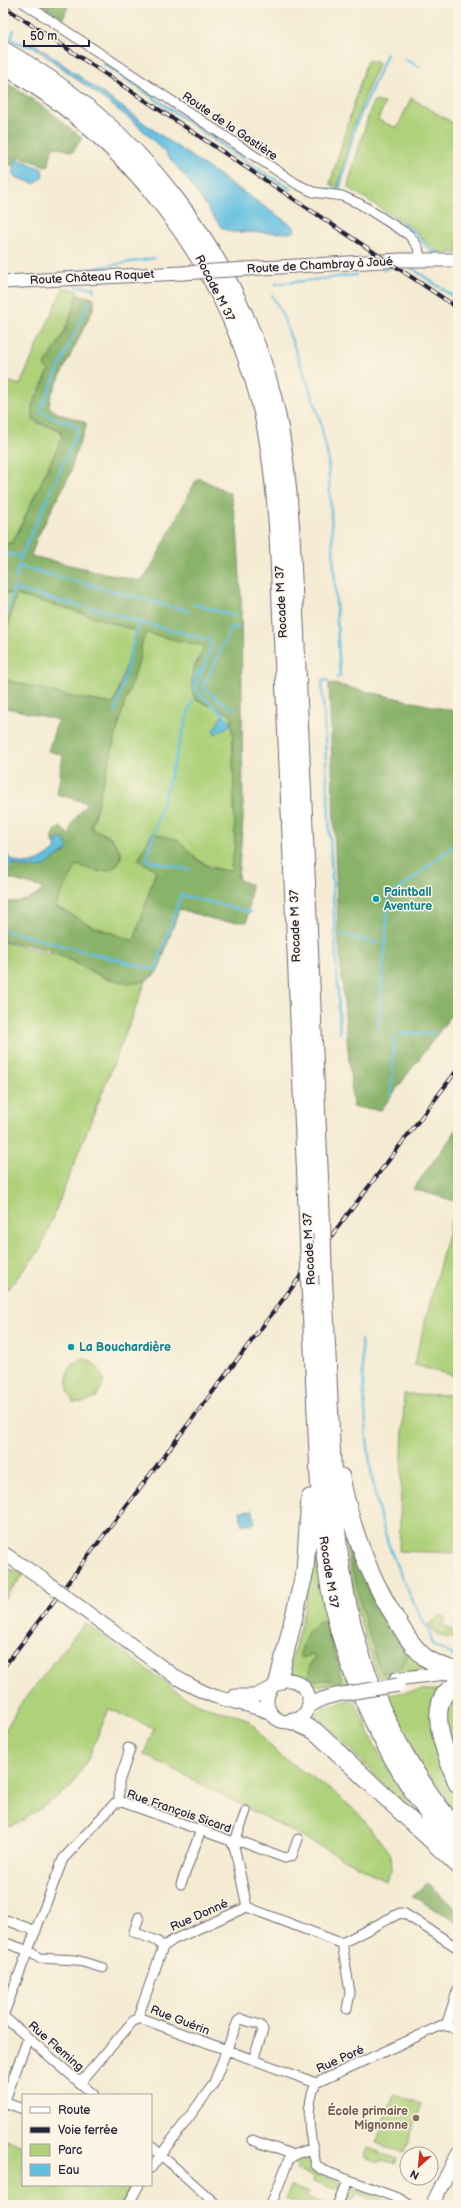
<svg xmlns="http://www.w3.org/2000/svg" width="461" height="2208" font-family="'Balsamiq Sans',sans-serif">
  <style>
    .green { fill: #aed17a; stroke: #687a5a }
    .forest { fill: #8ab36a; stroke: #566a52; fill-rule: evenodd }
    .water { fill: #62bfe0; stroke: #42708e }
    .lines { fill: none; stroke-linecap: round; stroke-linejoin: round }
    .stream { stroke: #62bfe0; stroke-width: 2.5 }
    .street-casing { stroke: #6c6870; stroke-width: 11 }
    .secondary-casing { stroke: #6c6870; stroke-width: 15 }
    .highway-casing { stroke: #6c6870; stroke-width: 19 }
    .street { stroke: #fff; stroke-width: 9 }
    .secondary { stroke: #fff; stroke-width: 13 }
    .highway { stroke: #fff; stroke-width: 17 }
    .rail-casing { stroke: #22223b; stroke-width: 4 }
    .rail { stroke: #fcf5e5; stroke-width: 2.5; stroke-dasharray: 8; stroke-linecap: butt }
    .secondary-bridge-casing { stroke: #6c6870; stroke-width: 15; stroke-linecap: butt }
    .highway-bridge-casing { stroke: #6c6870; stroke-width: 19; stroke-linecap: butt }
    .secondary-bridge { stroke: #fff; stroke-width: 13 }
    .highway-bridge { stroke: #fff; stroke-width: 17 }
    .culture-dot { fill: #0f9aa8; stroke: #fcf5e5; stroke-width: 1.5 }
    .education-dot { fill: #8d6e63; stroke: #fcf5e5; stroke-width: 1.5 }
    .labels { text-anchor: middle; stroke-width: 3; stroke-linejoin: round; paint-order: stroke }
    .street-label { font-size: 12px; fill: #22223b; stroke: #fcf5e5 }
    .culture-label { font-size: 12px; font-weight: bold; fill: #0d838f; stroke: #fcf5e5; text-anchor: start }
    .education-label { font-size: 12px; font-weight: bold; fill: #785e54; stroke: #fcf5e5; text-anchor: end }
  </style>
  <rect width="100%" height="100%" fill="#fcf5e5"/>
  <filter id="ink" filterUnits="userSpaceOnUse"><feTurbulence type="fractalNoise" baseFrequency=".025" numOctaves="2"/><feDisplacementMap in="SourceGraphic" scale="8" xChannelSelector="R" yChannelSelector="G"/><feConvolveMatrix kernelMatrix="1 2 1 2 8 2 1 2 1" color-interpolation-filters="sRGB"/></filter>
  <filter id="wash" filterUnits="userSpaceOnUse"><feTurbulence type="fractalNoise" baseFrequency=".012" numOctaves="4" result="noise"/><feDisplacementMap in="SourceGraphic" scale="16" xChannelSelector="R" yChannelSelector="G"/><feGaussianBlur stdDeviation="0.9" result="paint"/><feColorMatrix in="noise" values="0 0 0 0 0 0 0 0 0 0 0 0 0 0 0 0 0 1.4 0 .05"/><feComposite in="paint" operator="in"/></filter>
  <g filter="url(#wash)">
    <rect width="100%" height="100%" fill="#f5ebd3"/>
    <path class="green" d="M367,60L379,62L352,129L338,187L330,184Z
      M411,98L458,126L454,141L458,143V253H443L433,249L415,230L349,188V181L372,104L374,101L385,103L378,120L397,128Z
      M63,288L78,290C73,317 60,344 44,366L49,371L32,406L37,423L60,430L62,438L15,538L11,543L3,544V380L20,385Z
      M3,592L12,594L3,627Z
      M16,595L69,609L137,631L114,704L72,697L3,679V645Z
      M146,633L205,646L193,669L195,699L232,715L235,845L231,872C205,867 195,860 178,840L156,870L134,941L92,926L55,906L77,865L99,872L121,858V852L111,837L91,828L124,705L140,658L142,643Z
      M3,942L64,957L104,978L121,981H146L40,1250L8,1289L3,1287Z
      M455,1206L458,1207V1377L414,1365Z
      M83,1359C96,1361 100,1370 104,1382L96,1398L82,1403L73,1402C64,1386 63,1366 83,1359Z
      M404,1394L458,1395V1553L399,1551Z
      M342,1510L430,1670L378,1678L360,1621L348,1562Z
      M315,1548L348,1682L321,1686L314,1685L301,1675L288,1672L302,1620Z
      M3,1567L24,1574L3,1600Z
      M441,1615L446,1619L442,1625L458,1634V1649L454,1639L439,1636L428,1625Z
      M85,1623L180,1694L201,1705L245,1718L251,1722L266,1742L283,1758L335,1793L359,1814L391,1855L392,1868L386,1881L144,1754L154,1728L109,1709L87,1761L70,1788L19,1823L3,1827V1734L19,1706Z
      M421,1690H441L442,1761L458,1800V1818L422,1768L384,1695Z
      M452,1695L458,1696V1770L443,1716Z
      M354,1699L374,1744L404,1795L425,1826L321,1720L318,1725L313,1719L322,1707Z
      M394,2094L422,2104L404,2153L376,2143Z
      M3,2138L23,2146V2185L132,2186L122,2205H3Z
      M368,2148L397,2159L395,2164L382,2161L379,2162L365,2157Z
      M302,2157L309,2159C317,2177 323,2175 340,2183L341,2188L332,2189L313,2182L314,2177L296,2170L298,2165L293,2163Z
      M290,2186L309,2193L307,2198L325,2205H296L297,2203L286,2199Z
      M351,2187L394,2203V2205L387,2202L386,2205H378L357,2193L351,2205H344L343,2202Z"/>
    <path class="forest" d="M40,3H69L63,19Z
      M3,80L48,110L82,138L73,152L53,146L48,167L18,156L17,167L7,164V167L3,166Z
      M77,295L94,298V307L51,395L49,406C56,417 75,416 86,423V427L76,452L70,474L37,538L31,556L139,581L144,578L151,568L195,482L199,478L230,493L237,526L241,595L243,820L238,879L251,885L247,922L220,921L179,909L159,969C134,1005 80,962 51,951C36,946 19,944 3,941V901C16,904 36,900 43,888L3,877V857L8,862L22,867L46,865L57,856L66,852L59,839L54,843L52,838L56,830L61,827L70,836C70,820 79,816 87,803L57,794L63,755L48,751L58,720L3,707V679L72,697L114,704L137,631L69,609L16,595L3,645V627L12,594L3,592V544L11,543L15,538L62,438L60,430L33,420L32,406L49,371L44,366C59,345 71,321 77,295ZM146,633L204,646C196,667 186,676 195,699L232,715L235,845L230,871L210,868L196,859L178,840L152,833L138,860L156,870L134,941L92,926L55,906L77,865C95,871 118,880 121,852L110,837L91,828L124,705L140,658L142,643Z
      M329,683L458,712V1006L381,1110L353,1107L338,932Z
      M458,1128V1202L413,1189Z
      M354,1554C366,1576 371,1601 385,1622C392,1631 405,1640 407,1651C410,1666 392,1674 381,1673L366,1626L350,1560L351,1555Z
      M319,1621H324L327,1626L342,1681L312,1680L308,1677L310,1664L315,1656L311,1655L303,1658L299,1656L308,1631Z
      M427,1883L458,1910V1923L412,1896Z"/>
    <path class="water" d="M32,42L169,141L294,227L295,231L291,233L230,232L221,227L188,180L160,147L133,121L31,45Z
      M16,158L42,169L43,176L35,184L13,176Z
      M222,716H225L231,721L230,725L215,734L213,731Z
      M59,839H64L68,849L46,865L39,868L22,867L8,862L3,857V849C17,872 40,865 56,848L54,843Z
      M253,1510L255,1523L242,1525L240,1511Z"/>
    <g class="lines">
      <path class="stream" d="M3,36C7,38 30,48 34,47
        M11,39L14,30
        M404,59L420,67
        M103,63L253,166L291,189
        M3,106L8,179L3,195
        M324,189L338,190L340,187L355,127L387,54
        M402,223L415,233L430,250L440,254
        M409,266L458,300
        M383,270L389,268
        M66,273L154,258
        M276,284L356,275
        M76,286L94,288L93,291
        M272,295L282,314L313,398L321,424L328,458L340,676L337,678
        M3,553L21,557
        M20,559L79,429L78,427L41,412V408L89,301
        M18,566L188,611
        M16,579L19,564
        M14,589L79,606H85
        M194,604L235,616
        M90,607L139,622
        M3,630L14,586
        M328,680L322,681L340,1033
        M193,686L195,675L203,667
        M235,708H230L203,688L232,626L239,629
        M115,712L139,622L210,640L212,645L195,690L225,716
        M190,870L146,860L192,701
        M3,890L10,863
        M3,930L156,970L181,895L251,912
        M342,934L378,944
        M378,1030L389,898L458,842
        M400,1034L435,1033
        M391,1096L394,1036
        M361,1340C365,1403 365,1468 384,1530C392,1559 406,1586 419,1614C424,1625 432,1631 432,1644L454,1656"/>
    </g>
  </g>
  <g filter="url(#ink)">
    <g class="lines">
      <defs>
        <path id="street" d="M24,3L297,184L313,192L342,196L360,204L409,235L418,247L420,259
          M119,1803V1782L130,1749L128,1748
          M234,1844L242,1842L285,1858L292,1856L298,1839
          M234,1844L246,1811
          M181,1884L201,1830
          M139,1917L134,1932L157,1941L163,1947
          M3,1922L6,1920L36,1931
          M3,1942L29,1951L39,1958L76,1960L103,1968
          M342,1942L350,1993L347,2009
          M3,2016L63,1859L115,1803L122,1802L231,1841L235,1850L247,1907L338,1942H344L400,1913L405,1914L458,1948
          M3,2016L94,2095
          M137,2020L163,1947L173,1940L247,1907
          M446,2026L458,1989
          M80,2083L133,2021L140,2018L316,2083
          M3,2102L23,2109
          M4,2103L28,2038
          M252,2140L294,2155
          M151,2146L217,2205
          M151,2168L213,2085L238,2021L241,2019L260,2025L263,2030L253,2060
          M128,2205L139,2185
          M271,2205L289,2159L296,2154L313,2148
          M337,2205L349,2180
          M410,2205L400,2199L322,2170L316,2165C310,2136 304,2110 316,2083L442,2025L458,2029"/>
        <path id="secondary" d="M246,269L400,260H458
          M3,282L182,273
          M3,1553L40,1577
          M92,1616L177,1678C190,1685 203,1693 217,1697C235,1703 253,1705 271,1713
          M396,1679L454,1672
          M267 1701a21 21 0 1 1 42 0a21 21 0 1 1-42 0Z
          M235,1696H254L270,1689
          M308,1707L322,1699L336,1695
          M432,2205L458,2153"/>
        <path id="highway" d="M3,50C136,124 235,251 273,398C284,442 288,488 291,533L322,1234
          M3,65C130,139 223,260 260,402C271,445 275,489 278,534L309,1252
          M323,1268C326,1326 328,1385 331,1443C334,1504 337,1564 352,1623C371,1699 408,1770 458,1831
          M310,1285C313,1341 315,1398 318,1454C320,1506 323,1559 334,1610C355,1701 399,1781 458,1852
          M341,1477C351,1528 368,1575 396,1619C404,1633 413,1648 426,1658C435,1664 446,1667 456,1671
          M278,1682L305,1571L310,1498
          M458,1685C420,1697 448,1761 458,1785
          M293,1721L315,1731L458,1865"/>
      </defs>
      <use href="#street" class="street-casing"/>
      <use href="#secondary" class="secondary-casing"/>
      <use href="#highway" class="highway-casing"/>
      <use href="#street" class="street"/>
      <use href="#secondary" class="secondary"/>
      <use href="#highway" class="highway"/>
      <defs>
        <path id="rail" d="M3,6L458,308
          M3,1668L458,1069"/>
      </defs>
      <use href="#rail" class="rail-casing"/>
      <use href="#rail" class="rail"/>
      <defs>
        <path id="secondary-bridge" d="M182,273L246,269
          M40,1577L92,1616
          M336,1695L398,1685"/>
        <path id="highway-bridge" d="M322,1234L323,1268
          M309,1252L310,1285"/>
      </defs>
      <use href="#secondary-bridge" class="secondary-bridge-casing"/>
      <use href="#highway-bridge" class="highway-bridge-casing"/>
      <use href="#secondary-bridge" class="secondary-bridge"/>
      <use href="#highway-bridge" class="highway-bridge"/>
    </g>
  </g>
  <g class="culture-dot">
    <circle cx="376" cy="899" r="4"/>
    <circle cx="71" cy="1347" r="4"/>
  </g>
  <circle class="education-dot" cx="416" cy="2118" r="4"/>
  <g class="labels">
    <g class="street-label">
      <text transform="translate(230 126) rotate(34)" y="4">Route de la Gastière</text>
      <text transform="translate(320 265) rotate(-3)" y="4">Route de Chambray à Joué</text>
      <text transform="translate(92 277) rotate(-3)" y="4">Route Château Roquet</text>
      <text transform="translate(215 288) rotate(63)" y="4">Rocade M 37</text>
      <text transform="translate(281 602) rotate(-93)" y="4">Rocade M 37</text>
      <text transform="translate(295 926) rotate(-92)" y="4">Rocade M 37</text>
      <text transform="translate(309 1249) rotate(-93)" y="4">Rocade M 37</text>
      <text transform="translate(329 1572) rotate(81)" y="4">Rocade M 37</text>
      <text transform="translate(179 1811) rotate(19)" y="4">Rue François Sicard</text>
      <text transform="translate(199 1915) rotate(-24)" y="4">Rue Donné</text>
      <text transform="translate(180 2020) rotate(21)" y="4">Rue Guérin</text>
      <text transform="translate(56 2046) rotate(41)" y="4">Rue Fleming</text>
      <text transform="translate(340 2059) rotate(-24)" y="4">Rue Poré</text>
    </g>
    <g class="culture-label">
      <text x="384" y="896">Paintball<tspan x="384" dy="14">Aventure</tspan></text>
      <text x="79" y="1351">La Bouchardière</text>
    </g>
    <g class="education-label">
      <text x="408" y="2115">École primaire<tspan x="408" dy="14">Mignonne</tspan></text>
    </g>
  </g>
  <rect width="461" height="2208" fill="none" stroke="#fcf5e5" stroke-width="16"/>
  <rect x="22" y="2094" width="130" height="92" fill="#fcf5e5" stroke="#a5a1a1"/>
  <rect x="30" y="2107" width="20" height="6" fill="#ffffff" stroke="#a5a1a1"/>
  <text x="58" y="2114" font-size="12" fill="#22223b">Route</text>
  <rect x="30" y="2127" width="20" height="6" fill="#22223b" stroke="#a5a1a1"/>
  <text x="58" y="2134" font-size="12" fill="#22223b">Voie ferrée</text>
  <rect x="30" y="2144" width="20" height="12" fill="#aed17a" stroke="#a5a1a1"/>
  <text x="58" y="2154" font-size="12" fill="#22223b">Parc</text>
  <rect x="30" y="2164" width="20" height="12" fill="#62bfe0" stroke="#a5a1a1"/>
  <text x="58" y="2174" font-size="12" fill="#22223b">Eau</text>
  <g transform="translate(419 2166) rotate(207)"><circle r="19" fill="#fcf5e5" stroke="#a5a1a1"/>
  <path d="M0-3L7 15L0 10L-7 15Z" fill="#c8321e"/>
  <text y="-6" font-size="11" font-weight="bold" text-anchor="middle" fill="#22223b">N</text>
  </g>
  <path d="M24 40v6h65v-6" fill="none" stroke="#22223b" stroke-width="2"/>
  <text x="30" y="40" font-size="12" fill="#22223b" stroke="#fcf5e5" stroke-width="3" paint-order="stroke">50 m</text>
</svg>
